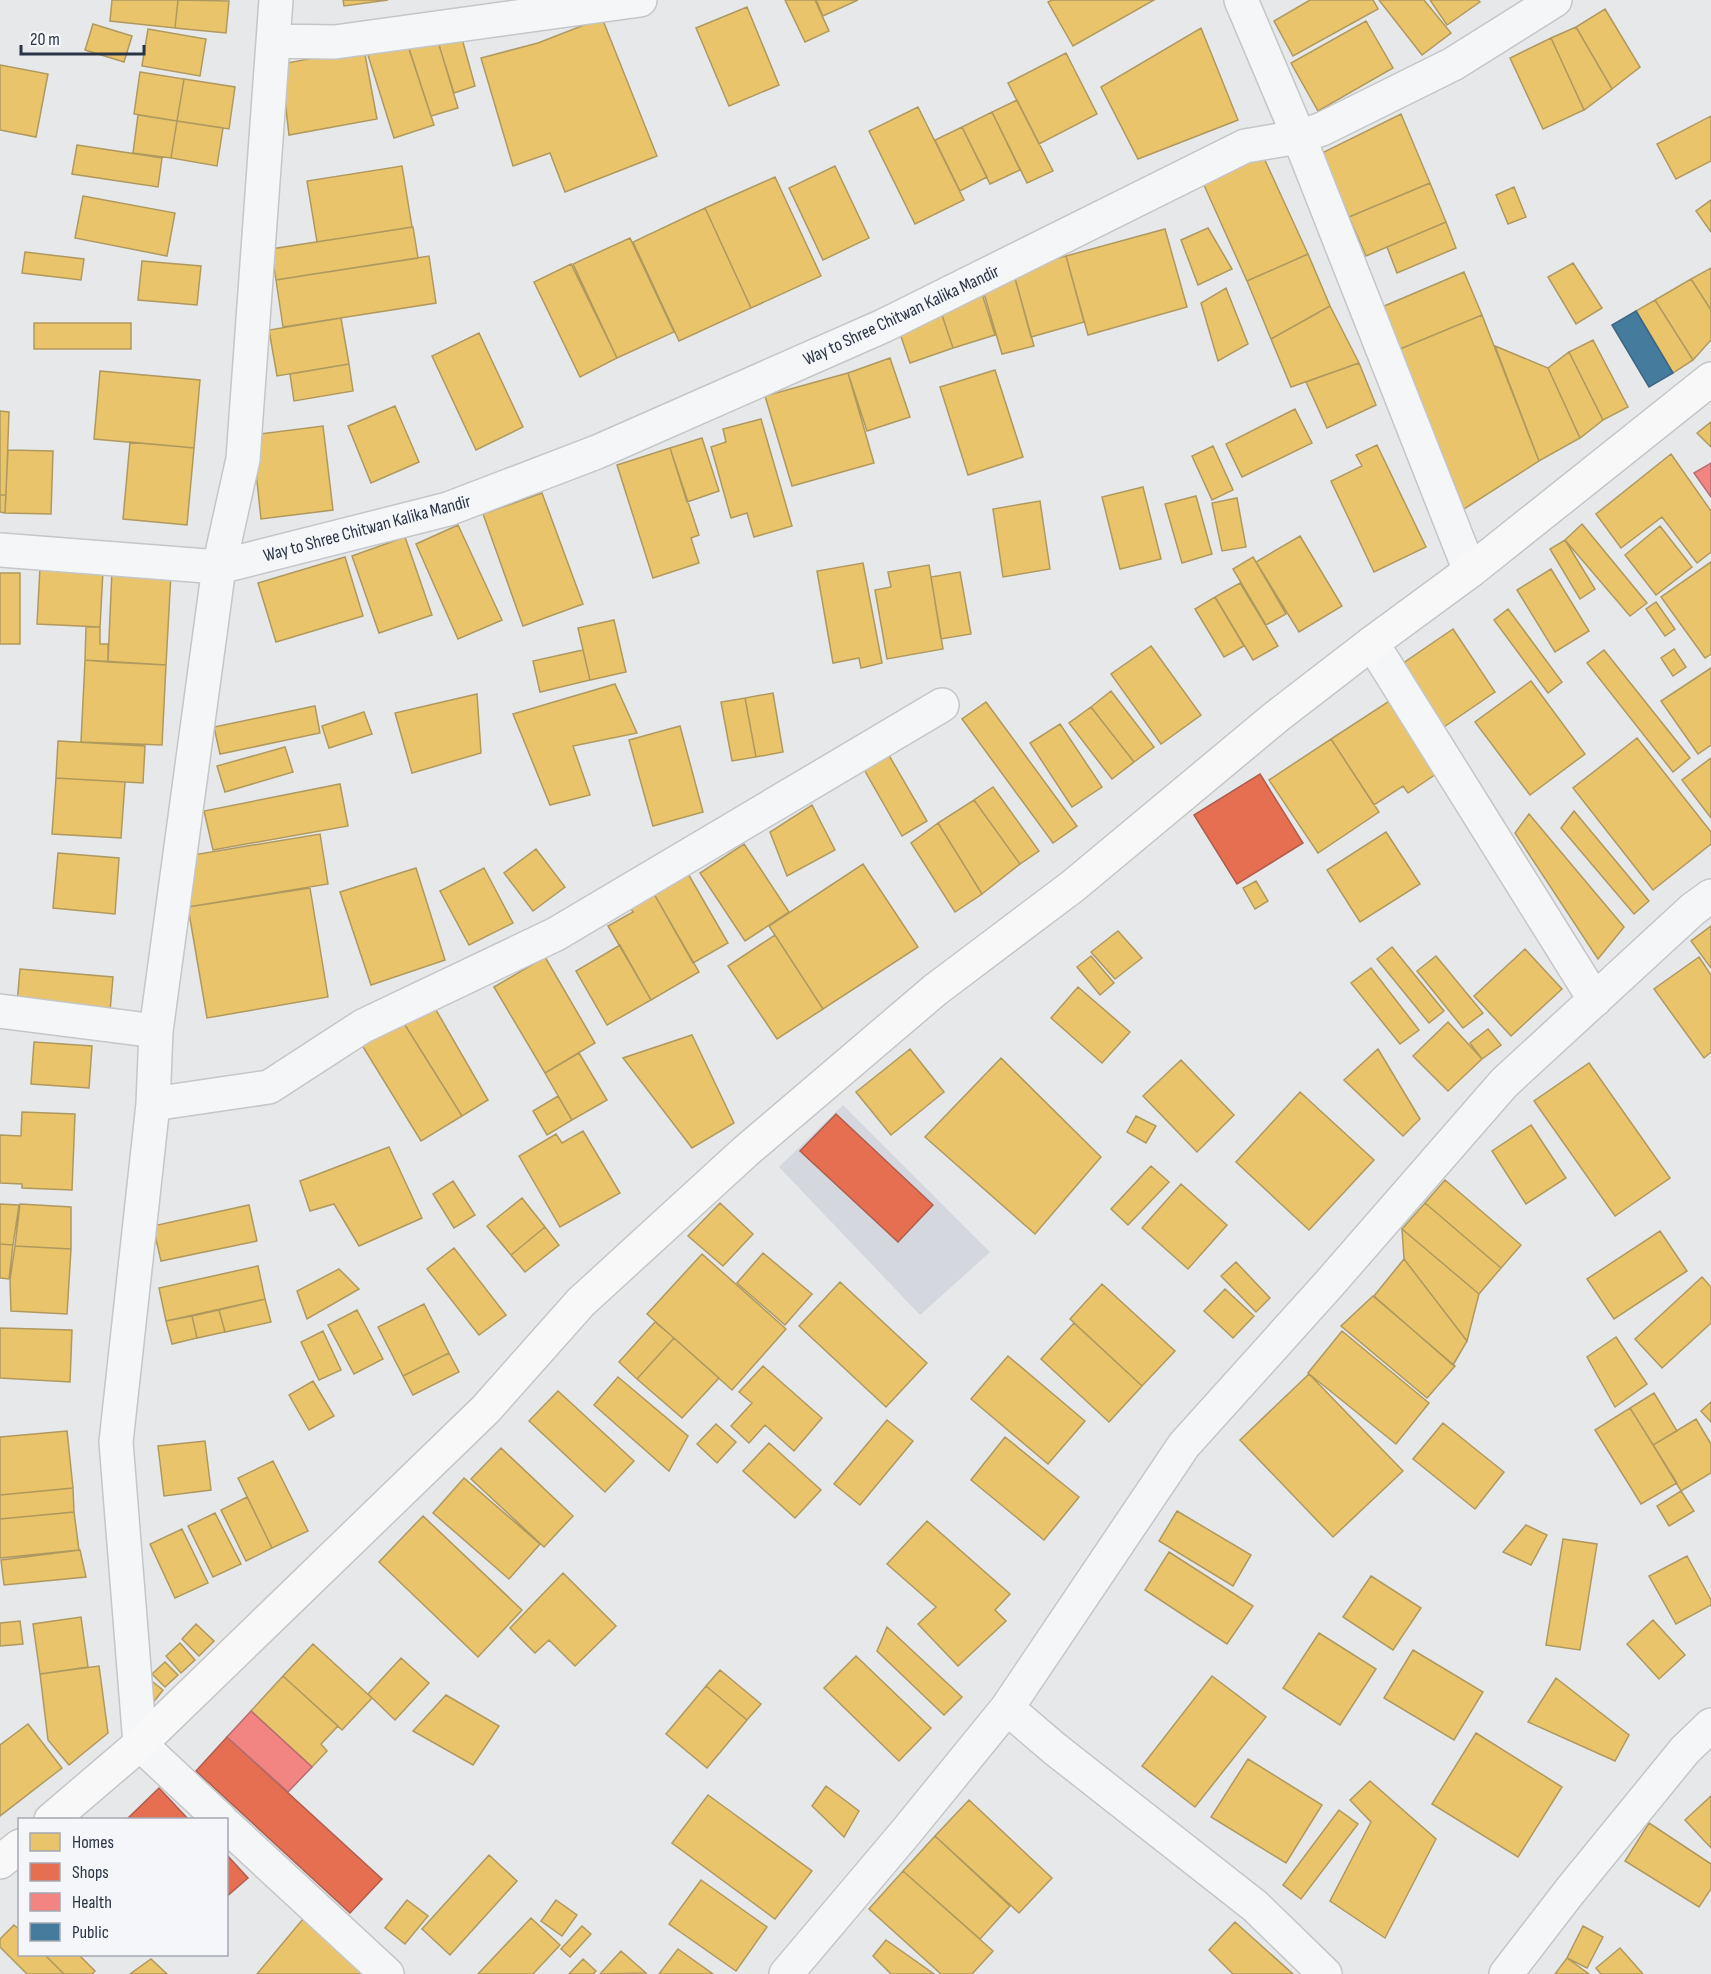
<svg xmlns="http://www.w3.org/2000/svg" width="1711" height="1974" font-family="'Sofia Sans Condensed',sans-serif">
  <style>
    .built { fill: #d4d7dd }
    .homes { fill: #e9c46a; stroke: #b0995f; stroke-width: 1.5 }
    .shops { fill: #e76f51; stroke: #af5d4d; stroke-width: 1.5 }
    .health { fill: #f28482; stroke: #b66c70; stroke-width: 1.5 }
    .public { fill: #457b9d; stroke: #3d6683; stroke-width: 1.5 }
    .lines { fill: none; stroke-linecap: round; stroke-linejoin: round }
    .street-casing { stroke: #c4c6c8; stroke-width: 36 }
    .secondary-casing { stroke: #c4c6c8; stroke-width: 36 }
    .street { stroke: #f5f6f7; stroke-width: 33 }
    .secondary { stroke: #f8f8f8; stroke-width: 33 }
    .labels { text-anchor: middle; stroke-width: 6; stroke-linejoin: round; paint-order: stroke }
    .street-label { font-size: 18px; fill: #2b3445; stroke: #f4f6f9 }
  </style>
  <rect width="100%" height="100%" fill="#e6e8ea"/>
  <path class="built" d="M843,1105L990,1252L920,1315L779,1167Z"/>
  <path class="homes" d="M112,0H178L175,28L110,21Z
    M178,0L229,1L226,33L175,28Z
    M343,0H388L344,6Z
    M785,0H815L829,31L805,42Z
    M816,0H858L823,16Z
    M1052,0H1154L1073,46L1048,2Z
    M1310,0H1373L1378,9L1293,56L1274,21Z
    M1379,0H1424L1451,33L1422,55Z
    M1430,0H1478L1480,2L1447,25Z
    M747,7L779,85L729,106L696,28Z
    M1605,9L1640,67L1612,89L1576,27Z
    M602,18L657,156L565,192L550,153L513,166L481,58L538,43Z
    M1366,21L1393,68L1318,111L1291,63Z
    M93,24L132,36L124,62L85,50Z
    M1576,27L1612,89L1584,110L1551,38Z
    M1201,28L1238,120L1138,159L1101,87Z
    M148,29L206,39L200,76L142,66Z
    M461,35L475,86L454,93L438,42Z
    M437,38L458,108L431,116L408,46Z
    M1551,38L1584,110L1543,129L1510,58Z
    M406,39L434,125L394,138L367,52Z
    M364,49L377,119L289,135L281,64Z
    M1066,53L1097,114L1039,144L1008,83Z
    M0,65L48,74L36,137L0,130Z
    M140,72L184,79L177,121L134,114Z
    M184,79L235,87L229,129L177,121Z
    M1017,100L1053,171L1027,183L992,112Z
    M918,107L964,200L915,224L869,131Z
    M992,112L1020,170L990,184L962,127Z
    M1401,114L1430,183L1349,217L1322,153Z
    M138,115L177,121L171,158L133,153Z
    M1711,116V161L1676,179L1657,144Z
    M177,121L223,128L217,166L171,158Z
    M962,127L987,177L960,191L935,140Z
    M77,145L162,158L158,187L72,174Z
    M1263,156L1308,254L1247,281L1203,183Z
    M402,166L412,227L317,242L307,181Z
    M835,166L869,238L823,260L789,188Z
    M775,177L821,276L751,308L705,208Z
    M1430,183L1446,222L1366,256L1349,217Z
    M1514,187L1526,217L1508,224L1496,195Z
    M83,196L175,213L167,256L75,238Z
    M1711,200V232L1696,211Z
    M705,208L751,308L679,341L633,242Z
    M1446,222L1456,248L1397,273L1387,247Z
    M413,227L418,258L276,280L271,249Z
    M1208,228L1232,269L1198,285L1181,240Z
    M1165,229L1187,307L1088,335L1066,256Z
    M630,238L674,332L617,358L573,264Z
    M25,252L84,259L81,280L22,273Z
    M1308,254L1330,306L1271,339L1247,281Z
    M429,256L436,303L283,327L276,280Z
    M1066,256L1084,322L1031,337L1013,271Z
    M142,261L201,266L197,305L138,300Z
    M1573,263L1602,308L1576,324L1548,277Z
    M571,264L617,358L580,377L534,282Z
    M1711,268V310L1691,279Z
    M1013,271L1034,346L1002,354L980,280Z
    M1464,272L1482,315L1400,349L1382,307Z
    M1691,279L1711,310V340L1693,360L1655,300Z
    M978,281L995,335L953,348L935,294Z
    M1226,288L1248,344L1218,361L1201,303Z
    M935,294L953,348L910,363L892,310Z
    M1655,300L1693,360L1673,373L1636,311Z
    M1330,306L1359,363L1291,387L1271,339Z
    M1482,315L1539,461L1464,509L1400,349Z
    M341,318L349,364L277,376L269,330Z
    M34,323H131V349H34Z
    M479,333L523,427L476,450L432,356Z
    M1593,340L1628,407L1603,420L1569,352Z
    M1495,346L1548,368L1580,438L1539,461Z
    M1569,352L1603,420L1580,438L1548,368Z
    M890,358L910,417L867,431L848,373Z
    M1359,363L1376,405L1327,428L1306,382Z
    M349,364L353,391L294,401L290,374Z
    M995,370L1023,457L968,475L940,387Z
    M100,371L200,380L194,448L94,439Z
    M848,373L874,463L792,486L765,396Z
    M395,406L419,462L371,483L348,426Z
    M1295,409L1312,443L1242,477L1226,444Z
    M0,411L9,412L6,495H0Z
    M761,419L792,526L754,537L747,513L731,518L711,447L726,442L723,429Z
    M1711,422V447L1697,433Z
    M323,426L333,510L261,519L252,435Z
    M702,438L719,491L687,502L670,448Z
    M130,442L194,448L187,525L123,519Z
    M1377,445L1426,547L1374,572L1331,481L1362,466L1356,455Z
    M1213,446L1233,490L1212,500L1192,456Z
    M670,448L699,535L691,538L699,563L653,578L617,465Z
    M8,450L53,451L51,514L5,513Z
    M1671,454L1711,511V552L1697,563L1662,517L1621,548L1596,514Z
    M1143,487L1161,559L1120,569L1102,497Z
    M542,493L583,604L523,626L483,514Z
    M0,495H6L5,513L0,512Z
    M1196,496L1212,554L1182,563L1165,504Z
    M1237,498L1246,547L1222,551L1212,503Z
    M1040,501L1050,569L1003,577L993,509Z
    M1582,524L1647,603L1630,616L1565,540Z
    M458,525L502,620L458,639L416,544Z
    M1660,526L1692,567L1656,595L1625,555Z
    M1300,536L1342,606L1299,632L1256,562Z
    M405,537L432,615L379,633L352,556Z
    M1565,540L1595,589L1580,599L1550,549Z
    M345,557L363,616L276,642L258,583Z
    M1253,557L1286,614L1266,625L1233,569Z
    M1711,562V654L1705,658L1661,597Z
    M863,563L882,663L861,668L859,658L833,663L817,571Z
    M929,565L943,649L887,659L875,590L891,587L888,572Z
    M40,567L103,570L100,627L37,624Z
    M1551,569L1589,631L1555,652L1517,590Z
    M112,570L171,573L166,665L108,662Z
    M960,572L971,634L941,639L931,577Z
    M0,573H20V644H0Z
    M1240,583L1278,646L1253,660L1215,597Z
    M1215,597L1244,646L1224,657L1195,609Z
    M1656,602L1675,629L1665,636L1646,609Z
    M1508,609L1562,682L1548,693L1494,620Z
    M614,620L626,672L590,680L578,628Z
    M86,627H100V644H108V662L85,660Z
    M1453,629L1495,692L1438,731L1396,668Z
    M1151,646L1201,715L1161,744L1111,674Z
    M1674,649L1686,667L1673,676L1661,658Z
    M583,650L590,680L540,692L533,661Z
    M1604,650L1690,758L1673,772L1587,663Z
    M85,660L166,665L162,745L81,742Z
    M1711,668V745L1698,754L1661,701Z
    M1531,681L1585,754L1530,795L1475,722Z
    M615,684L637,733L573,746L590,795L550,805L513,714Z
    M1111,691L1154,747L1134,762L1091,707Z
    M773,693L783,752L756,757L745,698Z
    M477,694L481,753L412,773L395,713Z
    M1400,694L1439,772L1408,793L1403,786L1374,805L1331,739Z
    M745,698L756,757L732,761L721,702Z
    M986,702L1077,826L1053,843L962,719Z
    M315,706L320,733L220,754L214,727Z
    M1091,707L1134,762L1112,779L1069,723Z
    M364,712L372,734L329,748L322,726Z
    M1060,724L1102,787L1072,807L1030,743Z
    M680,726L703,812L653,826L629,740Z
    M1637,738L1711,832V844L1653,890L1573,788Z
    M1331,739L1379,812L1318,853L1269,780Z
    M58,741L145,746L143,783L56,778Z
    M883,745L927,821L902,836L858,759Z
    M285,747L293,772L225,792L217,766Z
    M1711,758V818L1682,780Z
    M56,778L125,782L121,838L52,834Z
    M340,784L348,826L213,850L204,811Z
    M993,787L1039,851L1020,864L974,800Z
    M974,800L1020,864L982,894L938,823Z
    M812,805L835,850L787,876L770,832Z
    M1574,811L1649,901L1634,914L1561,828Z
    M1529,814L1624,927L1598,959L1515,833Z
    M938,823L982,894L955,912L911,843Z
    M1386,832L1420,884L1360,922L1327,870Z
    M320,834L328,884L188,907L181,857Z
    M744,844L789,912L745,941L700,873Z
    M536,849L565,887L533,911L504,873Z
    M58,853L119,858L115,914L53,908Z
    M863,864L918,947L823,1009L769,926Z
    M416,868L445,960L371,985L340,892Z
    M484,868L513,923L469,945L440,891Z
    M687,872L728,943L693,963L653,892Z
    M1256,881L1268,901L1255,909L1243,888Z
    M310,888L328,997L207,1018L188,907Z
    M653,892L699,972L651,1000L608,926L633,912L629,906Z
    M1711,926V968L1691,941Z
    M1118,931L1142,958L1115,979L1091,952Z
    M775,935L823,1009L777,1039L728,966Z
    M620,945L651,1000L607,1025L576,971Z
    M1392,947L1444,1011L1429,1023L1377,959Z
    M1525,949L1562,989L1511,1036L1474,996Z
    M1091,956L1114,983L1100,995L1077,967Z
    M1436,956L1483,1013L1463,1028L1417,971Z
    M545,957L595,1043L545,1073L494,987Z
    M1699,957L1711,975V1052L1704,1058L1654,989Z
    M1371,968L1419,1030L1400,1044L1351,983Z
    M20,969L113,977L109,1023L16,1015Z
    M1078,987L1130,1032L1102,1063L1051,1018Z
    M432,1003L488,1100L462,1116L400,1017Z
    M400,1017L462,1116L421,1141L360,1042Z
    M1448,1022L1482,1059L1448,1091L1413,1056Z
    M1488,1029L1501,1045L1482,1059L1470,1043Z
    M692,1035L734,1123L692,1148L623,1058Z
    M34,1042L92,1046L89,1088L31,1084Z
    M910,1049L944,1092L891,1135L856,1092Z
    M1378,1049L1420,1119L1403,1136L1344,1080Z
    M579,1053L607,1100L572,1120L545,1073Z
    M1001,1058L1101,1157L1035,1234L925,1137Z
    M1181,1060L1234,1115L1197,1152L1143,1096Z
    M1589,1063L1670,1178L1615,1216L1534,1101Z
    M1300,1092L1374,1160L1309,1230L1236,1162Z
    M558,1096L572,1120L547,1135L533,1111Z
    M22,1112L75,1114L72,1190L22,1188V1184L0,1183V1135L21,1136Z
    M1136,1116L1156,1126L1146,1143L1127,1132Z
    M1531,1125L1566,1178L1526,1204L1492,1151Z
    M583,1131L620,1193L560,1227L519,1156L556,1134L562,1143Z
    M389,1147L422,1218L359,1246L334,1204L310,1211L300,1181Z
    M1151,1166L1169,1182L1128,1225L1111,1209Z
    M1445,1180L1521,1245L1501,1268L1425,1203Z
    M453,1181L475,1215L454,1228L433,1194Z
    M1181,1184L1227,1225L1188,1269L1142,1228Z
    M522,1198L545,1227L511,1255L487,1226Z
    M720,1203L753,1234L723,1266L688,1236Z
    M1425,1203L1501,1268L1479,1294L1402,1229Z
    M0,1204L19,1205L13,1245L0,1244Z
    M20,1204L71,1207V1249L15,1246Z
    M249,1205L257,1241L161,1261L153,1226Z
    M545,1227L559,1245L525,1272L511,1255Z
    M1402,1229L1479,1294L1467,1341L1404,1259Z
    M1660,1231L1687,1271L1614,1319L1587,1279Z
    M0,1244L13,1245L9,1279L0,1278Z
    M15,1246L71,1249L67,1314L11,1311L10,1280Z
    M454,1248L506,1315L479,1335L427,1269Z
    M763,1253L812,1294L785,1325L737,1283Z
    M702,1254L786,1329L732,1390L647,1314Z
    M1404,1259L1467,1341L1453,1365L1374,1296Z
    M1236,1262L1270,1298L1256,1312L1221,1276Z
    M258,1266L265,1299L166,1321L159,1288Z
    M339,1269L359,1289L307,1319L297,1291Z
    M1702,1277L1711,1287V1323L1662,1368L1635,1339Z
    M840,1282L927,1363L886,1407L799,1326Z
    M1102,1284L1175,1351L1142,1386L1070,1319Z
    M1225,1289L1254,1316L1233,1338L1204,1311Z
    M1373,1296L1455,1366L1427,1398L1341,1326Z
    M265,1299L271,1322L225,1332L219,1310Z
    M424,1304L449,1353L403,1376L378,1327Z
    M219,1310L225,1332L197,1338L192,1316Z
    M357,1310L383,1359L354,1374L328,1325Z
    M192,1316L197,1338L172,1344L166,1321Z
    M655,1322L674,1338L637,1379L619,1362Z
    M1074,1323L1142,1386L1109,1422L1041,1359Z
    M0,1328L72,1330L70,1382L0,1378Z
    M323,1331L341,1370L319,1380L301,1342Z
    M1342,1331L1429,1403L1396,1444L1308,1373Z
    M1616,1337L1647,1384L1615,1407L1587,1357Z
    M674,1338L719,1378L682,1418L637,1379Z
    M449,1353L459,1372L413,1395L403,1376Z
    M1008,1356L1085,1421L1048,1464L971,1399Z
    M763,1366L822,1418L794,1451L765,1425L749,1443L731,1426L752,1403L739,1392Z
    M1309,1374L1403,1471L1333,1537L1240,1440Z
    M618,1377L688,1436L669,1471L594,1405Z
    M313,1381L334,1416L309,1430L289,1395Z
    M558,1391L634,1461L605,1492L529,1421Z
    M1654,1393L1677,1431L1653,1445L1630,1408Z
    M1711,1402V1422L1701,1411Z
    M1630,1408L1677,1483L1641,1504L1595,1430Z
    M1696,1419L1711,1444V1473L1681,1491L1653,1445Z
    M887,1420L913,1441L860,1505L834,1484Z
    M1443,1423L1504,1472L1475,1509L1413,1459Z
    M716,1424L736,1442L717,1463L697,1444Z
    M67,1431L73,1488L0,1495V1437Z
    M1005,1437L1079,1497L1044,1540L971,1480Z
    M205,1441L211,1490L164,1496L158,1446Z
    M769,1443L821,1490L795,1518L743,1471Z
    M501,1448L573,1516L544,1547L471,1479Z
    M273,1461L308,1531L272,1548L238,1478Z
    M464,1478L540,1544L509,1579L433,1513Z
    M73,1488L74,1512L0,1519V1495Z
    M1681,1491L1694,1511L1669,1526L1657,1506Z
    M247,1497L272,1548L246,1561L221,1510Z
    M1177,1511L1251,1555L1233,1586L1159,1541Z
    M74,1512L79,1550L0,1558V1519Z
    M215,1513L241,1564L213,1577L188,1526Z
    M423,1516L522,1610L478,1657L379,1562Z
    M927,1521L1010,1594L995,1610L1006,1621L958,1666L918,1624L936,1607L887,1564Z
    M1526,1525L1547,1535L1531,1565L1503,1552Z
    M182,1529L208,1583L175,1598L150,1544Z
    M1563,1539L1597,1544L1580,1650L1546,1645Z
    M80,1550L86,1577L4,1585L1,1560Z
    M1169,1552L1253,1606L1227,1644L1145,1590Z
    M1687,1556L1711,1600V1605L1676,1624L1649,1576Z
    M563,1573L616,1626L575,1666L549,1640L535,1653L510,1628Z
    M1371,1576L1421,1608L1393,1650L1343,1617Z
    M81,1617L88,1667L40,1674L33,1624Z
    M1653,1620L1685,1655L1659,1679L1627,1644Z
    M20,1621L23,1644L0,1646V1623Z
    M196,1624L214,1641L199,1656L182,1639Z
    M887,1627L962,1697L944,1715L877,1651Z
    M1319,1633L1376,1669L1340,1725L1283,1688Z
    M180,1643L195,1660L181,1673L166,1656Z
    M313,1644L372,1698L342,1730L283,1676Z
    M1413,1650L1483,1692L1454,1740L1384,1698Z
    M856,1656L931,1728L899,1761L824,1688Z
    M401,1658L429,1683L395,1720L368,1694Z
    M165,1662L178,1675L165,1687L152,1674Z
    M99,1666L108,1733L69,1765L48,1740L40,1674Z
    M720,1670L761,1704L747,1720L706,1686Z
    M283,1676L338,1726L321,1744L327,1751L312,1767L251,1711Z
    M1212,1676L1266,1717L1195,1807L1142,1766Z
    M148,1678L163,1690L152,1704Z
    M1556,1678L1629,1735L1615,1761L1528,1722Z
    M706,1686L747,1720L707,1768L666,1734Z
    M446,1695L499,1726L473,1765L413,1731Z
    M28,1724L62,1768L0,1816V1745Z
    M1476,1733L1562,1787L1518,1857L1432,1804Z
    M1248,1759L1322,1805L1286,1863L1211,1817Z
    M1370,1781L1436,1839L1385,1938L1330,1901L1371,1822L1350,1800Z
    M826,1786L859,1811L844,1837L812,1806Z
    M708,1795L812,1871L775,1919L672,1843Z
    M1711,1796V1848L1685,1820Z
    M969,1800L1052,1878L1019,1913L935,1836Z
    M1339,1810L1358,1824L1301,1899L1283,1885Z
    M1649,1823L1711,1864V1889L1699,1907L1625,1861Z
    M935,1836L1010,1906L980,1939L903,1871Z
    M489,1855L517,1881L450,1955L422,1929Z
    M903,1871L993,1951L972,1974H941L869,1909Z
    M701,1880L767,1927L736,1971L669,1924Z
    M407,1900L428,1916L405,1944L385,1928Z
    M556,1900L577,1915L562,1936L541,1921Z
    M531,1918L560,1945L533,1974H478Z
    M303,1919L370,1974H257Z
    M1235,1922L1293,1974H1233L1209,1950Z
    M14,1925L20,1930V1954H44L64,1974H27L0,1947V1939Z
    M582,1926L591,1934L570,1957L561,1949Z
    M1583,1926L1603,1937L1587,1968L1567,1958Z
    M886,1940L934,1974H891L873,1956Z
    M1620,1948L1643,1974H1601L1596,1968Z
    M678,1949L713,1974H659Z
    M621,1951L646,1973L600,1974Z
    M44,1954H78L95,1971L92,1974H64Z
    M1567,1958L1589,1974H1555Z
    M151,1959L167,1974H130Z
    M583,1959L596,1971L593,1974H569Z"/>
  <path class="shops" d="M1260,774L1303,843L1237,884L1194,815Z
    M836,1114L933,1205L898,1242L800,1151Z
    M227,1737L382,1879L350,1913L196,1771Z
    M159,1788L189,1820H126Z
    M226,1854L248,1878L226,1897Z"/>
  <path class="health" d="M1711,463V497L1694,473Z
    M251,1711L312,1767L288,1792L227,1737Z"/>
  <path class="public" d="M1636,311L1673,373L1649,387L1612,325Z"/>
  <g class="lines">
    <defs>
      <path id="street" d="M1241,0L1299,137L1470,571
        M273,41L335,42L640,0
        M0,550L219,567L448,509L597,452L883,326L1245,146L1299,137L1322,129L1453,64L1555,0
        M1372,643L1595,1000
        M0,1011L156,1031
        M153,1104L269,1087L363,1026L556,934L942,705
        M1007,1708L1055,1749L1255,1906L1325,1974
        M221,1820L140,1744L116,1442L153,1104L156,1031L219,567L243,459L276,0
        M226,1825L387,1974
        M786,1974L906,1832L1007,1708L1184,1445L1329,1284L1504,1083L1693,909L1711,896
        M1506,1974L1570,1891L1685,1750L1711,1725"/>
      <path id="secondary" d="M51,1820L140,1744L486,1409L581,1302L746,1151L935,990L1073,886L1276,717L1372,643L1470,571L1711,379
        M0,1862L20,1846"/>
    </defs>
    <use href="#street" class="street-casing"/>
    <use href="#secondary" class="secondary-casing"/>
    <use href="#street" class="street"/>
    <use href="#secondary" class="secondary"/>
  </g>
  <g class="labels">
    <g class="street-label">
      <text transform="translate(901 315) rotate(-25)" y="6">Way to Shree Chitwan Kalika Mandir</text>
      <text transform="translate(367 528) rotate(-15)" y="6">Way to Shree Chitwan Kalika Mandir</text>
    </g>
  </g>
  <rect x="18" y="1818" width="210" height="138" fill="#f4f6f9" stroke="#a4a8b1" stroke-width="1.5"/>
  <rect x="30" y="1833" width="30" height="18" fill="#e9c46a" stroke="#a4a8b1" stroke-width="1.5"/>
  <text x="72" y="1848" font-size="18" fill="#2b3445">Homes</text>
  <rect x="30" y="1863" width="30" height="18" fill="#e76f51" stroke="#a4a8b1" stroke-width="1.5"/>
  <text x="72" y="1878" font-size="18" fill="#2b3445">Shops</text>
  <rect x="30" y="1893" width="30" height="18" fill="#f28482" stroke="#a4a8b1" stroke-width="1.5"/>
  <text x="72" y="1908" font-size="18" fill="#2b3445">Health</text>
  <rect x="30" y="1923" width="30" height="18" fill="#457b9d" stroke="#a4a8b1" stroke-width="1.5"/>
  <text x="72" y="1938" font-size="18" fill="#2b3445">Public</text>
  <path d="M21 45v9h123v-9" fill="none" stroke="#2b3445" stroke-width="3"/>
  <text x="30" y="45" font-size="18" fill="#2b3445" stroke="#f4f6f9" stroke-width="4.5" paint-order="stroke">20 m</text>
</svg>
